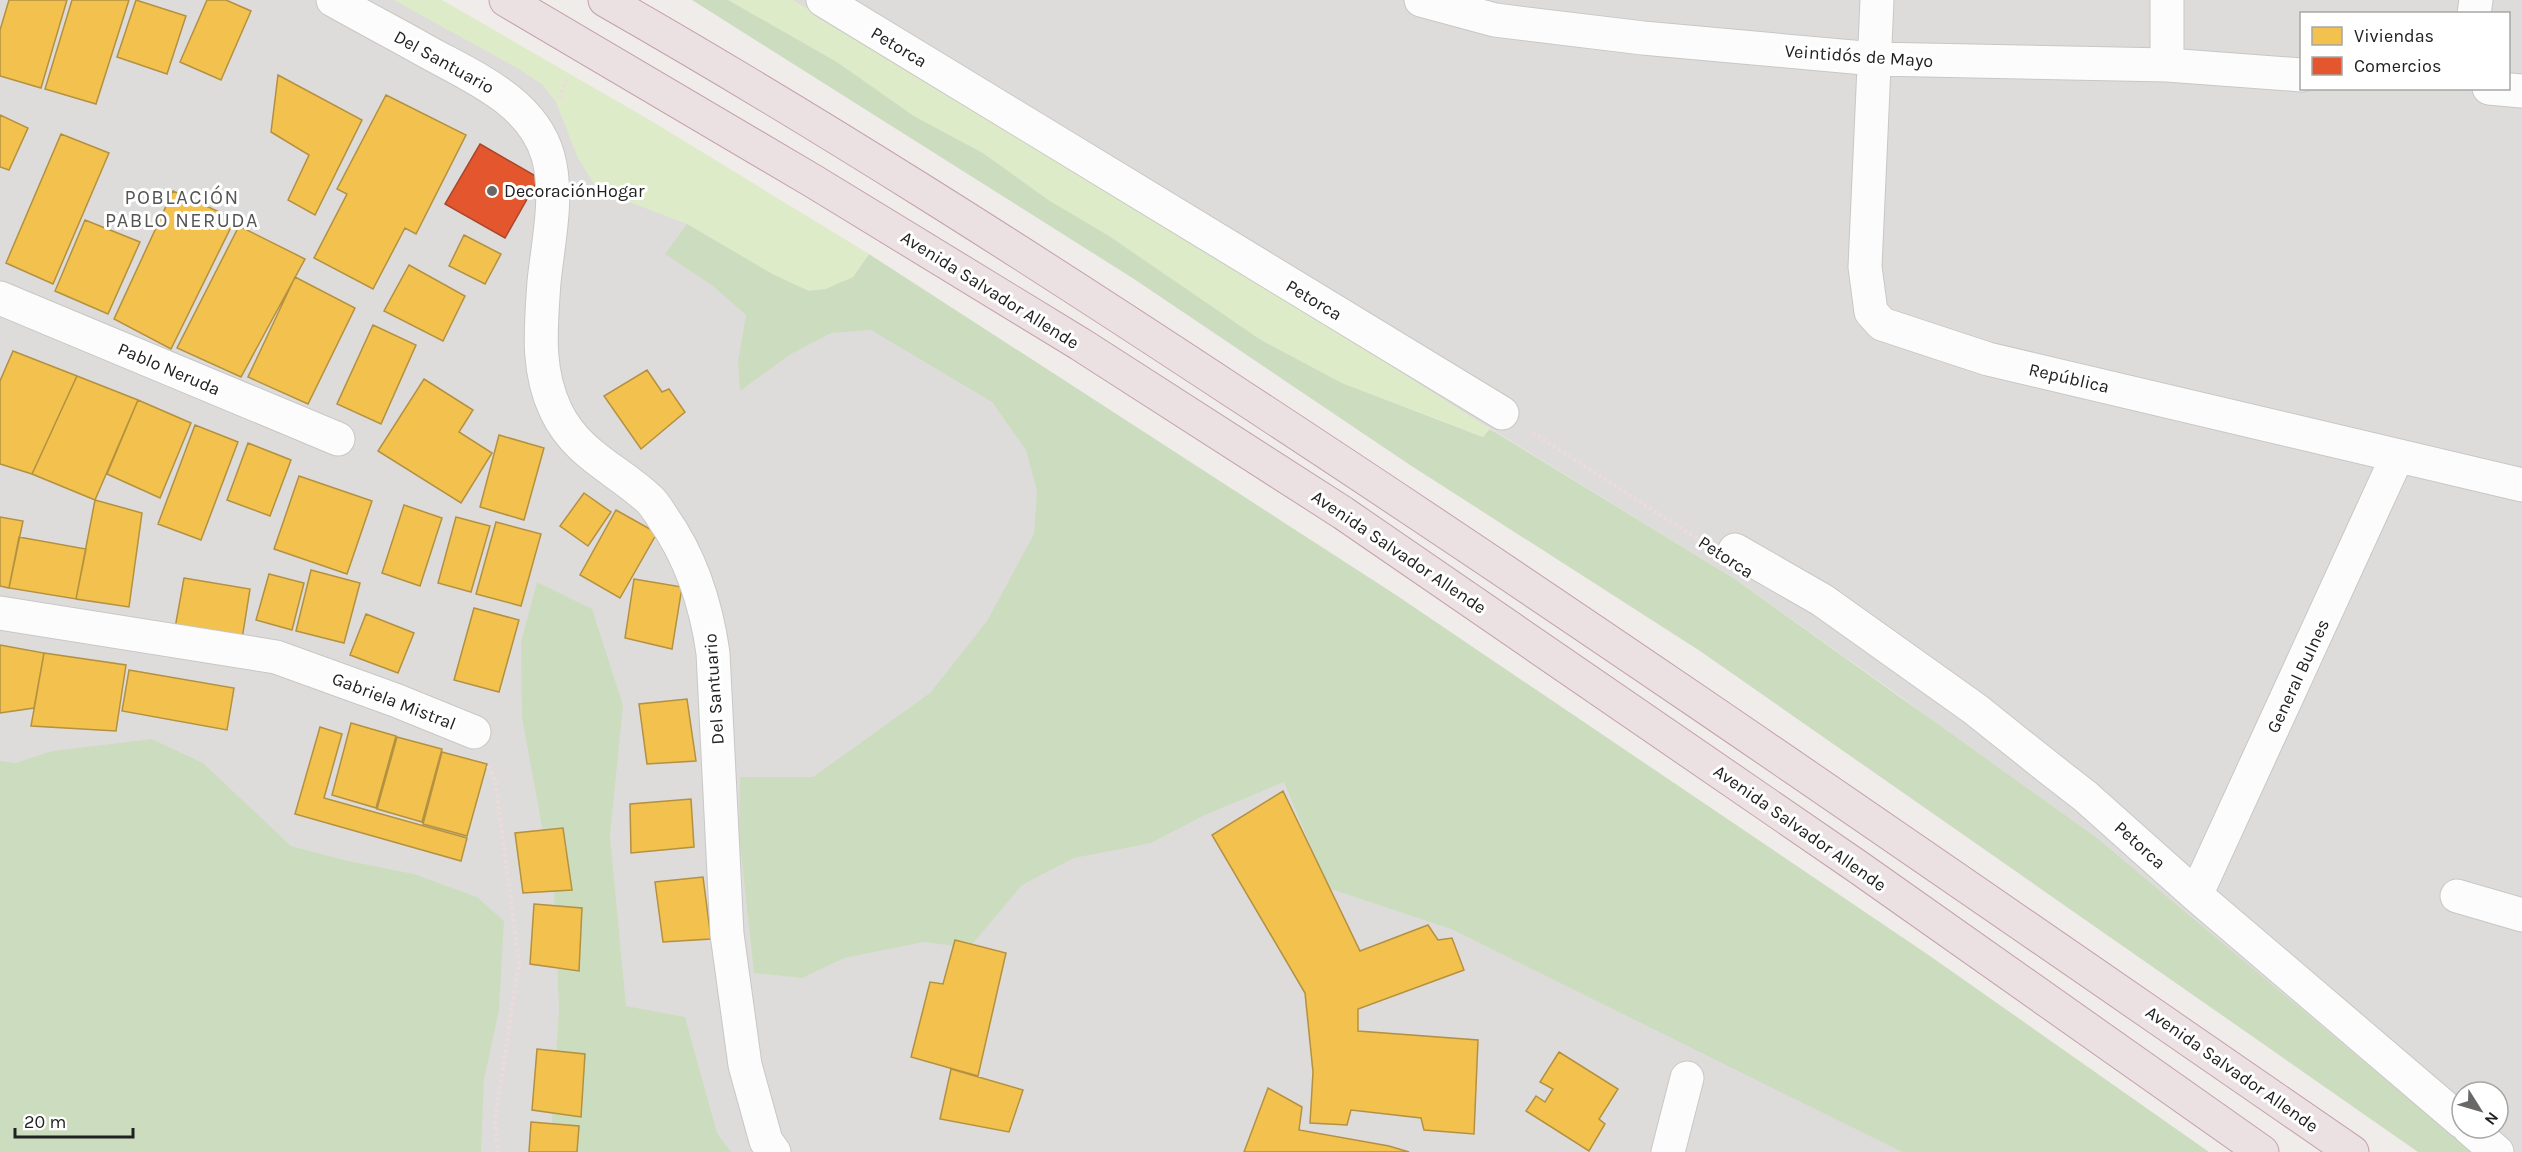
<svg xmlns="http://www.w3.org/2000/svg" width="2522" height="1152" font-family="Karla,sans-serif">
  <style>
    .residential { fill: #dedcdb; fill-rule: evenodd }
    .grass { fill: #deebc8 }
    .forest { fill: #ccddbf }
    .homes { fill: #f2c14e; stroke: #b39140; stroke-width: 1.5 }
    .shops { fill: #e4572e; stroke: #aa472a; stroke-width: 1.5 }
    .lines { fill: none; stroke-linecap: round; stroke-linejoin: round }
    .minor-casing { stroke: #c8c7c5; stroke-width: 35 }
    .highway-casing { stroke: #c5a0ad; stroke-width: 35 }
    .path { stroke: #ecdbdb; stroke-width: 4; stroke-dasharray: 3 3; stroke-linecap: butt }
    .minor { stroke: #fdfcfc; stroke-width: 33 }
    .highway { stroke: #ebe0e2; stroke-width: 33 }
    .poi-dot { fill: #696867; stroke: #fff; stroke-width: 2 }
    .labels { text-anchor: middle; stroke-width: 6; stroke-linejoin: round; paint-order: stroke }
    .street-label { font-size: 18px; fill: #212121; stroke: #fff }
    .poi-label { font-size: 18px; fill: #212121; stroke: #fff; text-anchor: start }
    .neighbourhood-label { font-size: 20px; letter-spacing: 1.5px; fill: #545454; stroke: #fff }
  </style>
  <rect width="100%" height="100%" fill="#efece9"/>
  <path class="residential" d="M0,0H424L2154,1152H0Z
    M728,0H2522V1152H2472L2184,912L1901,697L1735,579L1491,429ZM2302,14H2508V88H2302ZM2462,1092H2498V1128H2462Z"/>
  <path class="grass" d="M394,0H442L648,119L869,254L853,277L826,289L808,291L774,275L687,224L598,190L578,158L556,102L543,85L519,69Z
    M728,0H793L1203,246L1490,429L1484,437L1342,383L1261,340L1109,237L1050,201L983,153L914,116L837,62Z"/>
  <path class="forest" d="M692,0H728L837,62L914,116L983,153L1050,201L1109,236L1261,340L1342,383L1483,437L1490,429L1735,579L2097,838L2472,1152H2418L1700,651L1410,465L1134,279Z
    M687,224L774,275L809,291L826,289L853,277L869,254L1396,595L1930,956L2209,1152H1902L1451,929L1328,888L1284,782L1205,815L1151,843L1074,858L1022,885L969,948L924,942L844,958L802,978L754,973L739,835L740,777H813L930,693L987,621L1034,534L1037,491L1026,450L992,402L871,330L831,333L791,354L740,391L738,361L746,315L713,286L665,254Z
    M537,582L592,609L623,705L610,836L626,1006L685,1017L717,1133L731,1152H550L559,1008L554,892L522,718L521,642Z
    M152,739L203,763L291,846L344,860L414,874L477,897L504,921L499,1010L484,1080L481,1152H0V761L16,763L52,751Z"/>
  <path class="homes" d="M9,0H67L41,88L0,76V30Z
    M72,0H129L96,104L45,89Z
    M136,0L186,16L167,74L117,57Z
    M207,0H226L251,11L221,80L180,62Z
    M278,75L362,120L315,215L288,200L309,155L271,132Z
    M386,95L466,135L416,234L405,228L373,289L314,258L347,194L337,189Z
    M0,115L28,128L9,170L0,167Z
    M61,134L109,153L53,284L6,263Z
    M173,191L235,219L171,349L114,319Z
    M85,220L140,242L108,314L55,291Z
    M239,226L305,259L241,377L177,348Z
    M464,235L501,254L485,284L449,266Z
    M409,265L465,296L443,341L384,311Z
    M295,277L355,308L308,404L248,377Z
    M373,325L416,345L381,424L337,404Z
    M13,351L77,376L32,474L0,464V381Z
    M647,370L662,392L669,389L685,412L641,449L604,396Z
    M77,376L138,400L95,500L32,474Z
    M424,379L473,410L459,432L492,453L461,503L378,451Z
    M138,400L191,423L160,498L107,474Z
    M195,425L238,442L201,540L158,524Z
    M499,435L544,448L524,520L480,507Z
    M248,443L291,460L270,516L227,500Z
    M299,476L372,501L347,574L274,549Z
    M584,493L611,512L588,546L560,526Z
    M95,500L142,513L129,607L76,599Z
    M404,505L442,518L420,586L382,573Z
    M616,510L657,533L620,598L580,575Z
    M0,517L23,521L9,588L0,586Z
    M456,517L490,526L471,592L438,583Z
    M496,522L541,534L521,606L476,594Z
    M19,537L86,549L76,599L9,588Z
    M311,570L360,583L344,643L296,631Z
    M269,574L304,583L292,630L256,620Z
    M184,578L250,589L242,639L175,628Z
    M634,579L682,587L672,649L625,638Z
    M474,608L519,620L499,692L454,680Z
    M366,614L414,633L398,673L350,655Z
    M0,645L44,653L34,708L0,713Z
    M44,653L126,665L116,731L31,726Z
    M129,670L234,688L227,730L122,711Z
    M687,699L696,761L647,764L639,704Z
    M351,723L396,736L376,808L332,795Z
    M320,727L342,734L324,798L467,838L461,861L295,814Z
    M397,737L442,749L422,822L377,809Z
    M442,752L487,764L467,836L423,824Z
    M1283,791L1360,951L1428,925L1438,940L1452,938L1464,970L1358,1009V1031L1478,1040L1474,1134L1424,1130L1421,1118L1351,1110L1347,1125L1310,1123L1313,1072L1305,993L1212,835Z
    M691,799L694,847L631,853L630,804Z
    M563,828L572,890L523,893L515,833Z
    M703,877L711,939L663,942L655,882Z
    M534,904L582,908L579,971L530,964Z
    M955,940L1006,953L978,1076L911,1057L930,982L943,984Z
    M537,1049L585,1054L581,1117L532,1110Z
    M1559,1052L1618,1089L1599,1119L1605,1124L1589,1151L1526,1111L1536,1096L1545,1102L1553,1089L1540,1082Z
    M951,1069L1023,1090L1009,1132L940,1119Z
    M1268,1088L1302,1107L1299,1130L1389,1146L1409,1152H1244Z
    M531,1122L579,1126L577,1152H529Z"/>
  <path class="shops" d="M480,144L539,178L505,238L445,204Z"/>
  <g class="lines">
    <defs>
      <path id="minor" d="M333,0C363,17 394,33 424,50C470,76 532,100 548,156C559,196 548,242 544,282C541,327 536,369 556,411C577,455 617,469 650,500C655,505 659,512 663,518C692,559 706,604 713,653L727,934L745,1065L766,1141L774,1152
        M823,0L1502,413
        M1421,0L1495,20L1643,38L1875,59L2167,65L2302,75
        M1877,0L1865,267L1871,312L1882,324L1988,359L2522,485
        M2474,14L2476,0
        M2167,65V0
        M2489,88L2522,91
        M0,298L338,439
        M1735,550L1822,600L1975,709L2049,768L2085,796L2196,895L2462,1122
        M0,613L276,657L395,700L474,732
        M2196,895L2397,457
        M2457,896L2522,915
        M2469,1128L2497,1152
        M1668,1152L1687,1078"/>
      <path id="highway" d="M506,0L813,181L1080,344L1343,513L1858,867L2262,1152
        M605,0C822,124 1031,258 1239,395C1615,641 1983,898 2352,1152"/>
    </defs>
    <use href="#minor" class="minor-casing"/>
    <use href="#highway" class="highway-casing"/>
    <path class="path" d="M559,98L567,78
      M1533,433L1701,541
      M488,766L495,780L519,963L495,1120L498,1152"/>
    <use href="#minor" class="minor"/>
    <use href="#highway" class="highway"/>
  </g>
  <circle class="poi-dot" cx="492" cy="191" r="6"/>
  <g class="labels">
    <g class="street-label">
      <text transform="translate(899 47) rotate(31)" y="6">Petorca</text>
      <text transform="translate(1859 56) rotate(4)" y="6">Veintidós de Mayo</text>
      <text transform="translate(444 62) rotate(29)" y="6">Del Santuario</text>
      <text transform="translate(990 290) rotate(32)" y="6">Avenida Salvador Allende</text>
      <text transform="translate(1314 300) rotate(31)" y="6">Petorca</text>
      <text transform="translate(169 369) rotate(23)" y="6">Pablo Neruda</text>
      <text transform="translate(2069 378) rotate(13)" y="6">República</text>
      <text transform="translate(1399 552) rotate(34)" y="6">Avenida Salvador Allende</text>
      <text transform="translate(1726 557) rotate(33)" y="6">Petorca</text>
      <text transform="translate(2298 676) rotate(-65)" y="6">General Bulnes</text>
      <text transform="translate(714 689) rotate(-94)" y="6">Del Santuario</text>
      <text transform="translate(394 701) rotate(21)" y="6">Gabriela Mistral</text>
      <text transform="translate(1800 828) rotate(35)" y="6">Avenida Salvador Allende</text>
      <text transform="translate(2140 845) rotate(42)" y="6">Petorca</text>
      <text transform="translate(2232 1069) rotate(35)" y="6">Avenida Salvador Allende</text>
    </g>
    <g class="poi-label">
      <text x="504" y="197">DecoraciónHogar</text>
    </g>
    <g class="neighbourhood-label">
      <text x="182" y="204">POBLACIÓN<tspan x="182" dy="23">PABLO NERUDA</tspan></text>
    </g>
  </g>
  <rect x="2300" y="12" width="210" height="78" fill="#ffffff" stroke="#a6a6a6" stroke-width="1.5"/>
  <rect x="2312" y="27" width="30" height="18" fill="#f2c14e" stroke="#a6a6a6" stroke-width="1.5"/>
  <text x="2354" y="42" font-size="18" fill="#212121">Viviendas</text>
  <rect x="2312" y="57" width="30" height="18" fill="#e4572e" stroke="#a6a6a6" stroke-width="1.5"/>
  <text x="2354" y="72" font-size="18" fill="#212121">Comercios</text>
  <g transform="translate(2480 1110) rotate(127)"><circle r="28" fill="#ffffff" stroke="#a6a6a6" stroke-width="1.5"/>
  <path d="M0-4.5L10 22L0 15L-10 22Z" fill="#696867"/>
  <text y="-9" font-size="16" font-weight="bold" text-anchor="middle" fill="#212121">N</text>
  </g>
  <path d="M15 1128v9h118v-9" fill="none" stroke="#212121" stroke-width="3"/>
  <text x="24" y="1128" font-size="18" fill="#212121" stroke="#ffffff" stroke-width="4.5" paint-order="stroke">20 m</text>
</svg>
